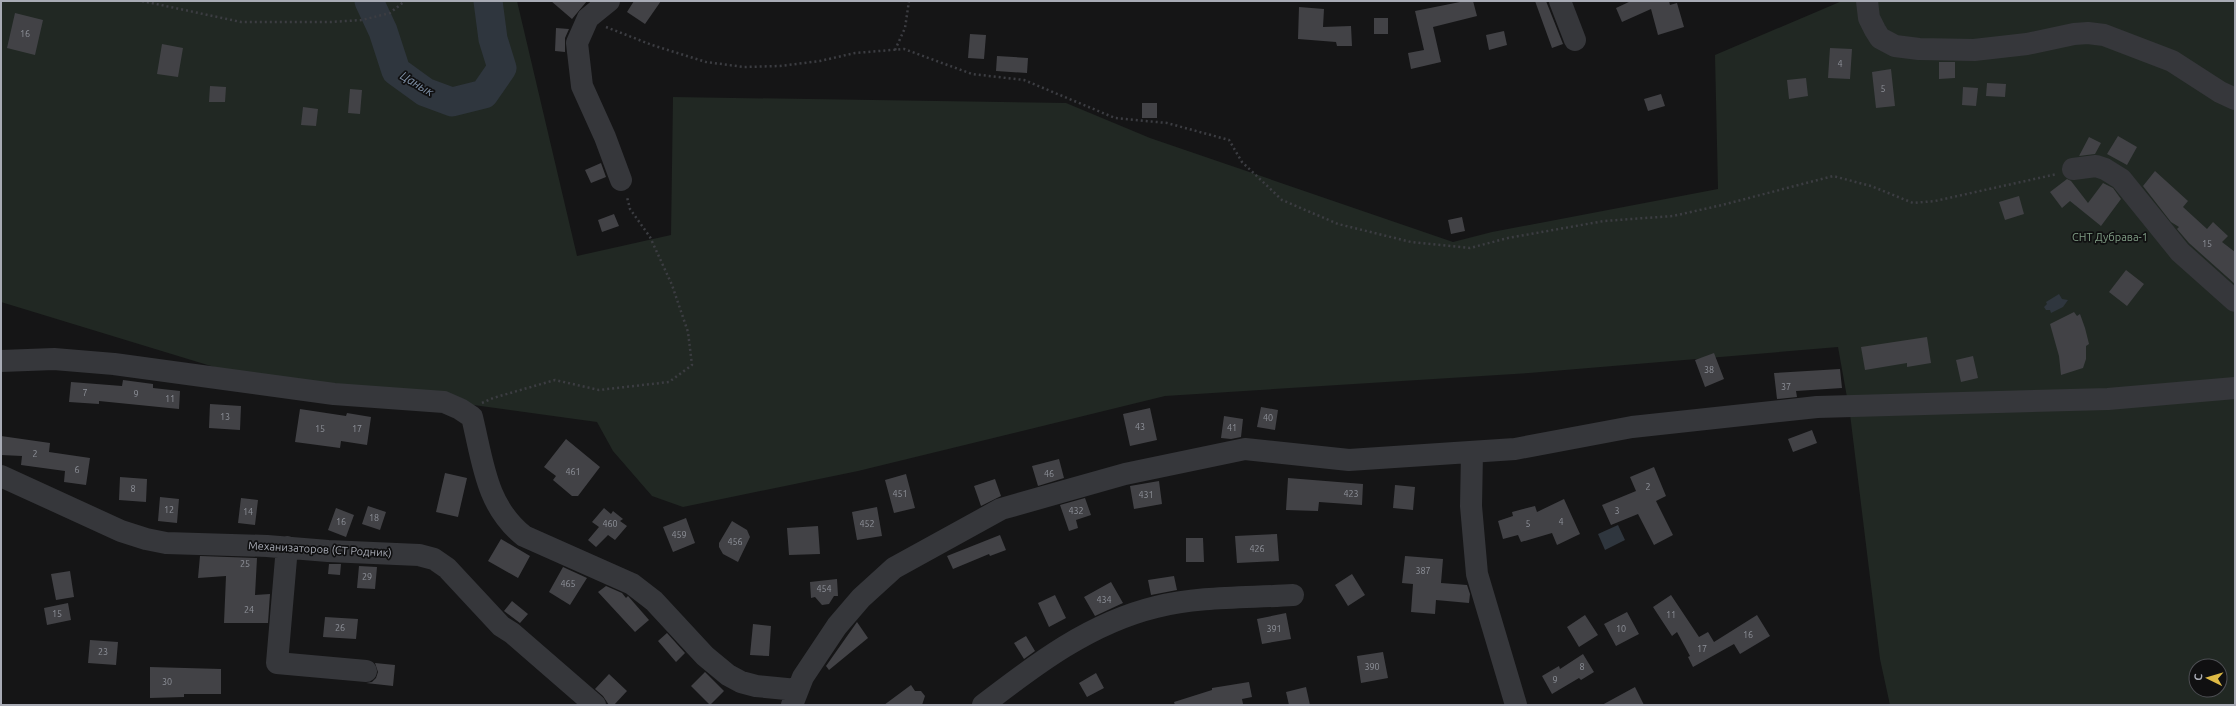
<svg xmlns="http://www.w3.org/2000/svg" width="2236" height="706" font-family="Ubuntu,sans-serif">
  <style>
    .green { fill: #212823; fill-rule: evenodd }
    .water { fill: #2f363e }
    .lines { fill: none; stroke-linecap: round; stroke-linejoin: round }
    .river { stroke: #2f363e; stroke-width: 29 }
    .building { fill: #424246 }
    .path { stroke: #3c3d42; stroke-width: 2.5; stroke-dasharray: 2 3; stroke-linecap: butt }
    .minor { stroke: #36373b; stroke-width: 22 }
    .labels { text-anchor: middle; stroke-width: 3.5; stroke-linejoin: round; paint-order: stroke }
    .number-label { font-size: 9px; fill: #8e9199 }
    .park-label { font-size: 11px; fill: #819e86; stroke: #101011 }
    .street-label { font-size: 11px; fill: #a8abb5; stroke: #101011 }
    .water-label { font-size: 12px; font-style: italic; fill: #8395ac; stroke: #101011 }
  </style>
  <rect width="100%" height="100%" fill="#151516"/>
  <path class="green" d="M1,1H517L577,256L671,235L673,97L1066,103L1150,138L1453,242L1492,232L1718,189L1715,55L1842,1H2235V705H1890L1880,659L1850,414L1838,347L1529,373L1165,396L858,471L683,507L652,496L613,451L597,422L408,396L267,383L1,302ZM2196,666H2220V690H2196Z"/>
  <path class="water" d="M2059,294L2062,299L2068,300L2063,307L2051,313L2050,310H2046L2044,307L2047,304L2046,302Z
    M1618,525L1625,540L1605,550L1598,534Z"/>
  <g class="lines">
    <path class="river" d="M369,1L383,31L396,71L425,92L452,102L484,94L502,68L493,39L488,1"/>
  </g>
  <path class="building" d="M551,1H587L572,19Z
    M634,1H661L645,24L627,12Z
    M1465,1H1473L1477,16L1433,27L1441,62L1411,69L1408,53L1424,50L1415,11Z
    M1535,1H1546L1563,44L1552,48Z
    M1631,1H1669L1670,5L1677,3L1684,27L1658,35L1651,9L1622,22L1616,8Z
    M1299,7L1324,9L1323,27L1351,26L1352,46H1337L1336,42L1298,39Z
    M15,13L43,20L35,55L7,48Z
    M1374,18H1388V34H1374Z
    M556,28L569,29L565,38V52L555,51Z
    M1504,31L1507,45L1489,50L1486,35Z
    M970,34L986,35L984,59L968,58Z
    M162,44L183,48L178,77L157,74Z
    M1830,48L1852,49L1850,79L1828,78Z
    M997,56L1028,58L1027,73L996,71Z
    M1939,62H1955V78L1939,79Z
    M1891,69L1895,106L1876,108L1872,72Z
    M1806,78L1808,96L1789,99L1787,80Z
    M1987,83L2006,84L2005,97L1986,96Z
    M210,86L226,87L225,102H209Z
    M1963,87L1978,88L1976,106L1962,105Z
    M350,89L362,90L360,114L348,113Z
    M1661,94L1665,106L1648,111L1644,99Z
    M1142,103H1157V118H1142Z
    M303,107L318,109L316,126L301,125Z
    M2118,136L2137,147L2127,165L2107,154Z
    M2089,137L2101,143L2095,154L2079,156Z
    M601,163L606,177L591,183L585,170Z
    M2155,171L2188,201L2183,207L2207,229L2213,222L2228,236L2222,242L2235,252V284L2189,243L2177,229L2179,227L2171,222L2143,186Z
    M2067,179L2071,181L2088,203L2103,183L2113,188L2121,199L2101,226L2070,201L2062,208L2050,192Z
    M2019,196L2024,214L2005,220L1999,202Z
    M614,214L619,226L602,232L598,220Z
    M1462,217L1465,231L1451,234L1448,220Z
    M2126,270L2144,284L2127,306L2109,292Z
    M2074,312L2077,316L2080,314L2085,328L2089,344L2086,346V359L2083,368L2061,375L2059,356L2050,324Z
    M1927,337L1931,363L1907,367V363L1865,370L1861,347Z
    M1714,353L1724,379L1705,387L1695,360Z
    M1973,356L1978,378L1961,382L1956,360Z
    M1840,369L1842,388L1796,391L1797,397L1777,399L1774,373Z
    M123,380L153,384V388L180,391L179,409L99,401V404L69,402L71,382L122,386Z
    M210,404L241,406L240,430L209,428Z
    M1261,407L1278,410L1275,430L1257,427Z
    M1150,408L1157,440L1130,446L1123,414Z
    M300,409L346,416L347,413L371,417L367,445L341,441L340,448L295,442Z
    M1224,416L1243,419L1241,437L1231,439L1221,438Z
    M1812,430L1817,443L1793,452L1788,439Z
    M1,436L50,443L49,452L90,458L86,485L64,482L65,471L21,465L22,456L1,455Z
    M566,439L600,467L578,496H572L553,480L556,476L544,467Z
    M1059,459L1064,478L1038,486L1032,466Z
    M1654,467L1666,496L1656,501L1673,535L1654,545L1638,514L1611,525L1602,505L1636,491L1630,477Z
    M445,473L467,478L458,517L436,512Z
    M906,474L915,508L894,513L885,480Z
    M120,477L147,479L146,502L119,500Z
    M1288,478L1363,484L1362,505L1319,502L1318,511L1286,510Z
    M995,479L1001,496L981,506L974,486Z
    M1159,481L1162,504L1134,509L1130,486Z
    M1395,485L1415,487L1413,510L1393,508Z
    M160,497L179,499L177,523L158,521Z
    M241,498L258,500L255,525L238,523Z
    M1085,498L1091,515L1076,520L1078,528L1069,531L1060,505Z
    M1564,499L1580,534L1557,545L1552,533L1521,542L1518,535L1503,539L1498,521L1513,516L1512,512L1535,506L1537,512Z
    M368,506L386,512L380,530L362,524Z
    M877,507L882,536L857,540L852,512Z
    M336,508L354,515L346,537L328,530Z
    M604,508L611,514L613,511L623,519L620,521L627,526L615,540L608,535L596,547L588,540L599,527L592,522Z
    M686,518L695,543L673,552L663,527Z
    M732,521L747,530L750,537L738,562L723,554L719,547V543Z
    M818,526L820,554L789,555L787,528Z
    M1277,534L1279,561L1237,563L1235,536Z
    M1000,535L1006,550L990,556L989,554L953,569L947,556Z
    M1186,538H1203L1204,562H1186Z
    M501,539L530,556L518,578L488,561Z
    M200,556L257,558L255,595L270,594L268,623H224L226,576L198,578Z
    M1405,556L1443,559L1441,583L1467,585L1470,594L1469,603L1436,600L1435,614L1411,612L1413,584L1402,583Z
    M329,564H341L340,575L328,574Z
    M359,566L377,567L375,589L357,588Z
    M563,567L587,578L570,605L549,592Z
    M70,571L74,597L56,600L51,574Z
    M1352,574L1365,595L1348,606L1335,585Z
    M1174,576L1177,590L1151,595L1148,580Z
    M837,579L838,596H834L829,604L822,605L815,597L811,598L810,582Z
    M1111,582L1123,603L1095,616L1084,597Z
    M606,586L622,593L626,598L628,596L649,620L635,632L598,592Z
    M1055,595L1066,618L1049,627L1038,603Z
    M1671,595L1699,637L1708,632L1714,642L1757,615L1770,636L1740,654L1734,644L1693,667L1688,657L1690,656L1677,632L1672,636L1653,607Z
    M512,601L528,614L520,623L504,611Z
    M68,603L71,620L47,625L44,608Z
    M1627,612L1639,634L1616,646L1604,624Z
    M1286,613L1291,639L1262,644L1257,619Z
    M1585,615L1598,635L1579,647L1567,627Z
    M325,617L358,619L356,639L323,637Z
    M857,622L868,638L829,670L826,666Z
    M753,624L771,626L769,656L750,655Z
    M667,633L685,653L676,662L658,641Z
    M1026,636L1035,651L1024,659L1014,643Z
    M90,640L118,642L116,665L88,663Z
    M1383,652L1388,678L1361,683L1357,656Z
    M1583,654L1594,672L1581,680L1579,678L1552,694L1542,676L1559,666L1560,669Z
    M375,663L395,665L393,686L366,683L372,682L376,678L378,672Z
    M150,667L221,669V694H184V697L150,698Z
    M705,672L724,691L710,705L691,686Z
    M1096,673L1104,688L1087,697L1079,683Z
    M609,674L627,691L614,705H609L603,696L595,689Z
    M1249,682L1252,697L1242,699L1243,704L1175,705L1174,702L1212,690V688Z
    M911,685L915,691H921L925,696L922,705H884Z
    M1306,687L1310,705H1289L1286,692Z
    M1635,687L1644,705H1602Z"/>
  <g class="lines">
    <path class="path" d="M142,1L241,22H330L362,20L390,13L405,1
      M606,27L652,45L706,62L744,67L780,66L820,61L855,53L904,49L972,74L1024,80L1115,118L1167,123L1229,140L1242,162L1282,200L1338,224L1411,242L1470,248L1508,238L1604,221L1673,216L1722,205L1833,176L1871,186L1913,203L1935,201L2057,174
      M895,50L905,28L909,1
      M482,403L493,398L555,380L599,390L669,382L692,365L688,332L672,285L650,237L630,209L627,197"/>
    <path class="minor" d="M609,1L588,18L577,43L582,86L605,137L621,180
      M1560,1L1575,40
      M1867,1L1869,18L1875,30L1880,38L1895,46L1919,49L1974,50L2027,44L2074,34L2088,33L2104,35L2172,61L2220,92L2235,99
      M2073,169L2096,166L2105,169L2121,179L2180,252L2235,301
      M1,361L54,359L114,364L334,394L444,402L460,409L472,417C483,462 486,506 524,536L632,584L654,601L705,656L728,675L741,682L756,686L797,690
      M1472,453L1471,506L1477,574L1516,705
      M1,476L121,531L146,539L166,543L267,546L328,551L419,555L434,559L447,568L501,626L512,633L595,705
      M287,547L277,663L366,671
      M792,705L803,677L837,626L861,598L894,568L1001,509L1125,474L1245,449L1349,460L1515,449L1632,427L1817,407L2108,399L2235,388
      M983,705C1036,664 1090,623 1156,607C1200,596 1248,598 1293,595"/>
  </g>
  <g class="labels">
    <g class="number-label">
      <text x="25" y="37">16</text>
      <text x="1840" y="67">4</text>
      <text x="1883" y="92">5</text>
      <text x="2207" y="247">15</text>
      <text x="1709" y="373">38</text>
      <text x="1786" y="390">37</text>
      <text x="85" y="396">7</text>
      <text x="136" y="397">9</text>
      <text x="170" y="402">11</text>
      <text x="225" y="420">13</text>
      <text x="1268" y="421">40</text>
      <text x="1140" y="430">43</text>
      <text x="1232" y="431">41</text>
      <text x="320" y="432">15</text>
      <text x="357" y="432">17</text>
      <text x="35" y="457">2</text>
      <text x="77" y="473">6</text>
      <text x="573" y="475">461</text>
      <text x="1049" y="477">46</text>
      <text x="1648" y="490">2</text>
      <text x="133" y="492">8</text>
      <text x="900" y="497">451</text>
      <text x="1351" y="497">423</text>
      <text x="1146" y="498">431</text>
      <text x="169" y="513">12</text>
      <text x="1076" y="514">432</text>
      <text x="1617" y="514">3</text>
      <text x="248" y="515">14</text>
      <text x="374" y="521">18</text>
      <text x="341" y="525">16</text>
      <text x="1561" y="525">4</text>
      <text x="610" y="527">460</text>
      <text x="867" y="527">452</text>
      <text x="1528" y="527">5</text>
      <text x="679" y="538">459</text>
      <text x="735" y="545">456</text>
      <text x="1257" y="552">426</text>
      <text x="245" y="567">25</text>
      <text x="1423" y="574">387</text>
      <text x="367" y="580">29</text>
      <text x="568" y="587">465</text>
      <text x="824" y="592">454</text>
      <text x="1104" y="603">434</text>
      <text x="249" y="613">24</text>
      <text x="57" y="617">15</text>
      <text x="1671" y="618">11</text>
      <text x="340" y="631">26</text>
      <text x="1274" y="632">391</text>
      <text x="1621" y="632">10</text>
      <text x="1748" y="638">16</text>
      <text x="1702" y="652">17</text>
      <text x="103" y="655">23</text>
      <text x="1372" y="670">390</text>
      <text x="1582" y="670">8</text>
      <text x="1555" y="683">9</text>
      <text x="167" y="685">30</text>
    </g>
    <g class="park-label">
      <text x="2110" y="241">СНТ Дубрава-1</text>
    </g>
    <g class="street-label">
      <text transform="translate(320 549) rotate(3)" y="4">Механизаторов (СТ Родник)</text>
    </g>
    <g class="water-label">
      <text transform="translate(417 84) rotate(31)" y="4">Цанык</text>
    </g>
  </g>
  <rect width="2236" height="706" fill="none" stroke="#a8abb5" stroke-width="4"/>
  <g transform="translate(2208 678) rotate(275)"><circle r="19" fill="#101011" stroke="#4d4e53"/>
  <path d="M0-3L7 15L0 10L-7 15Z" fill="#deba45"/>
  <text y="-6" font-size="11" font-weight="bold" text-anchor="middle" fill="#a8abb5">С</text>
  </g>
</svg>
